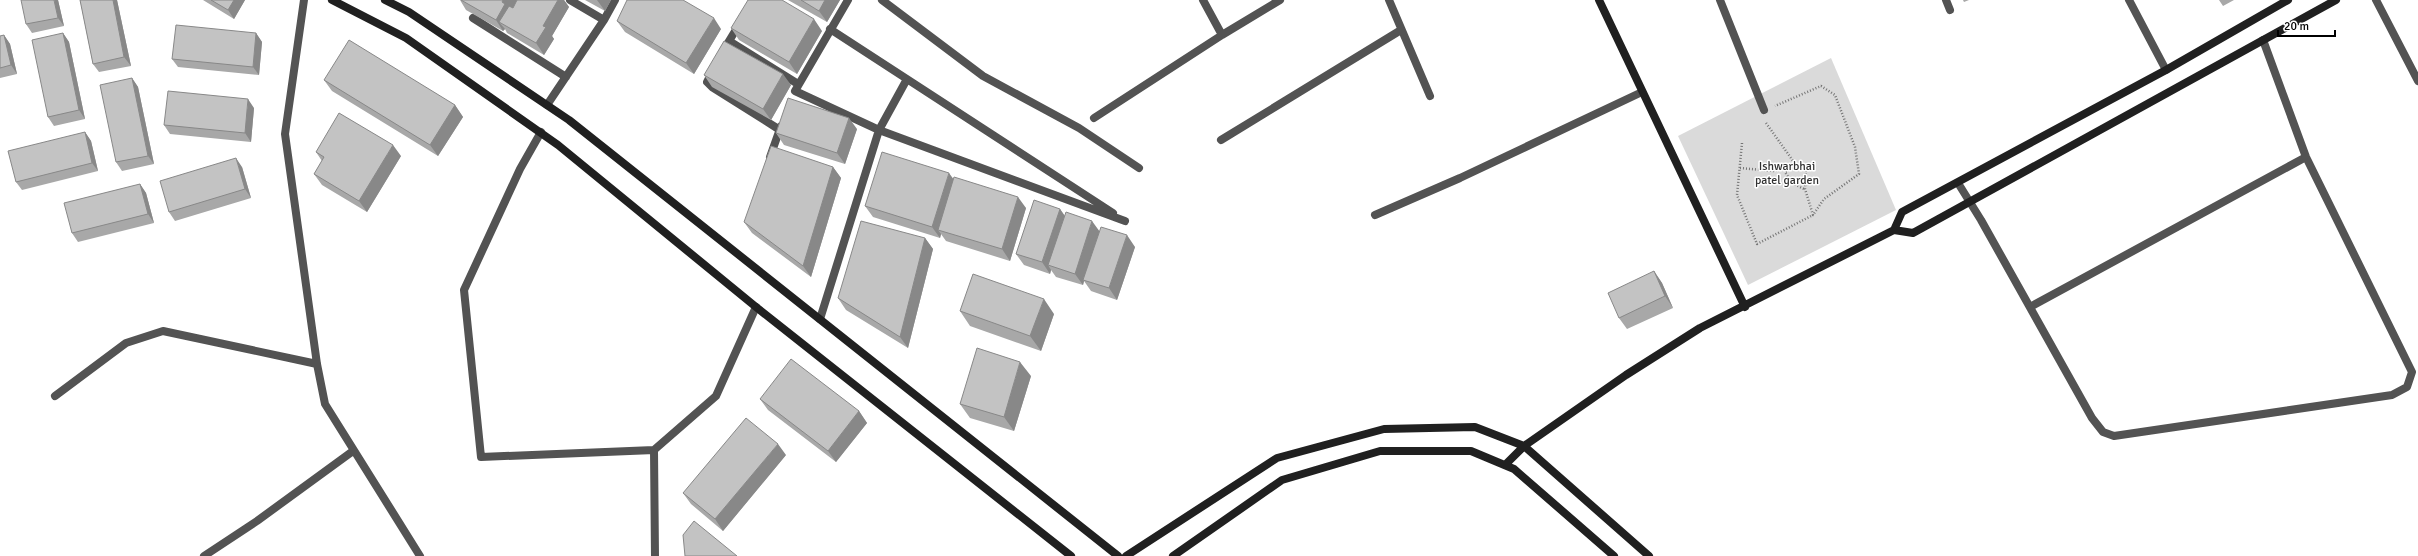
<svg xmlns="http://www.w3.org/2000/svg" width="2418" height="556" font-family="Signika,sans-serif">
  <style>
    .green { fill: #dadada }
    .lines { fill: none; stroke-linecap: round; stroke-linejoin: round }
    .path { stroke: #757575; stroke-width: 2.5; stroke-dasharray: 1 2; stroke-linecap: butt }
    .street { stroke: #535353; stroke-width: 8 }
    .secondary { stroke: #202020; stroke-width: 8 }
    .wall { fill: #a8a8a8 }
    .shaded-wall { fill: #888 }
    .building { fill: #c3c3c3; stroke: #888 }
    .labels { text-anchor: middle; stroke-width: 3; stroke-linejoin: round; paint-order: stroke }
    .park-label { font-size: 12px; fill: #313131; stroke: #fff }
  </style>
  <rect width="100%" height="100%" fill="#fff"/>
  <path class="green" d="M1831,58L1896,210L1748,285L1678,136Z"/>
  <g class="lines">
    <path class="path" d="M1766,123L1796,165
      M1742,143L1737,195L1757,244L1813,215
      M1794,166L1785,172L1792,183L1804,189
      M1740,168L1773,171L1796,165L1806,169L1805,189L1813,215L1824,199L1859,174L1855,147L1835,95L1821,86L1775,106"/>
    <path class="street" d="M304,0L285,134L317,364L325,404L420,556
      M570,0L604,20
      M848,0L795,91L879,130L907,79
      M882,0L983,76L1079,128L1139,168
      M1203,0L1222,35L1280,0
      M1389,0L1430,96
      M1720,0L1764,110
      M1946,0L1950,10
      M2129,0L2166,70
      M2376,0L2418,81
      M473,18L566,77
      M830,29L1113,213
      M729,41L798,84
      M723,51L740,23
      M712,72L707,82L712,87L780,130
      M547,105L604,20L615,0
      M1094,118L1222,35
      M541,132L520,169L464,290L481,457L654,450
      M1221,140L1401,30
      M770,157L781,126
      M1958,183L1981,220L2092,418L2103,432L2114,436L2392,395L2407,387L2412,372L2306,157L2263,40
      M1375,215L1460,178L1642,92
      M2030,307L2306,157
      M820,319L879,130L1125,221
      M55,396L126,343L163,331L317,364
      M204,556L257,521L353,451
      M655,556L654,450L716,396L756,307"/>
    <path class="secondary" d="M332,0L406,38L558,145L756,307L1071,556
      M385,0L409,12L569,120L1118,556
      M1599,0L1745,307
      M1894,230L1902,212L2166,70L2288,0
      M1505,465L1524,446L1626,375L1700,328L1894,230L1913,233L2336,0
      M1126,556L1277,458L1384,429L1475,427L1524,446L1649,556
      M1173,556L1282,480L1380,451H1471L1514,469L1614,556"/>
  </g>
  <path class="wall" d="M58,0L64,26L32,33L26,24Z
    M80,0H117L131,66L99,72L93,64Z
    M203,0H245L234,19Z
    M460,0H564L569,7L552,36L554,39L544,55L507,33L505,29L503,31L466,10Z
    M585,0H611L605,11Z
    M788,0H840L827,22Z
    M1963,0H1969L1964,2Z
    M2219,0H2234L2223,6Z
    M617,21L721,29L694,74L625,32Z
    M731,28L822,31L797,74L739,40Z
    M63,33L69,42L85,119L54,126L48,117Z
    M256,33L262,42L259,75L178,67L172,59Z
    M4,35L10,44L17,74L0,78V36Z
    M704,75L791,85L771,120L712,87Z
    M132,78L138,87L154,164L122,171L116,162Z
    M324,80L455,105L463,117L438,156L332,91Z
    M254,108L251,142L170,134L164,125Z
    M857,129L845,164L784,145L776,133Z
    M85,132L91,141L98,171L22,190L16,182Z
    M316,152L401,156L367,212L322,185L314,174L322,161Z
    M242,167L251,198L175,221L169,212Z
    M833,167L841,178L811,277L752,233L744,222Z
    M954,179L1026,208L1010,261L946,241L941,234L940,238L873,217L865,206Z
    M140,184L146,193L154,223L78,242L72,233Z
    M1060,209L1065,216L1135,247L1117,300L1091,291L1084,281L1083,285L1056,277L1051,270L1050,274L1024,265L1016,254Z
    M925,238L933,249L908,348L846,310L838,298Z
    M1654,271L1662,283L1673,308L1627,329L1619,318Z
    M960,311L1054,314L1041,351L970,326Z
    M1031,376L1014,431L970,418L960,404Z
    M760,399L859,411L867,423L836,462L768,410Z
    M786,455L723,531L691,504L683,493Z"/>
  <path class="shaded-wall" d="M54,0H58L64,26L58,18Z
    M113,0H117L131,66L124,57Z
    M234,0H245L234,19L228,10Z
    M503,0H518L511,12L499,22L505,29L503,31L496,20Z
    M558,0H564L569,7L552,36L554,39L544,55L536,43L543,26Z
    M597,0H611L605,11Z
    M825,0H840L827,22L819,11Z
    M714,18L721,29L694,74L686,63Z
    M814,19L822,31L797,74L789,62Z
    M63,33L69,42L85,119L79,110Z
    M256,33L262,42L259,75L253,67Z
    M4,35L10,44L17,74L11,65Z
    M783,74L791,85L771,120L763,109Z
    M132,78L138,87L154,164L148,156Z
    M248,99L254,108L251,142L245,133Z
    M455,105L463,117L438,156L430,145Z
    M849,118L857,129L845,164L837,153Z
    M85,132L91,141L98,171L92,163Z
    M393,145L401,156L367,212L359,201Z
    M236,158L242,167L251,198L245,189Z
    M833,167L841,178L811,277L803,266Z
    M949,173L957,184L938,230L941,234L940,238L932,227Z
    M140,184L146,193L154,223L148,214Z
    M1018,197L1026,208L1010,261L1002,249Z
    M1060,209L1068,221L1048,265L1051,270L1050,274L1042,262Z
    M1092,221L1100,232L1083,280L1084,281L1083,285L1075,274Z
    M1127,235L1135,247L1117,300L1109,288Z
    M925,238L933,249L908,348L900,337Z
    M1654,271L1662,283L1673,308L1665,296Z
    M1044,299L1054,314L1041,351L1030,336Z
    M1020,362L1031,376L1014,431L1004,417Z
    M859,411L867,423L836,462L828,451Z
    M778,444L786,455L723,531L715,519Z"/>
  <path class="building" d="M21,0H54L58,18L26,24Z
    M80,0H113L124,57L93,64Z
    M211,0H234L228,10Z
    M461,0H503L502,2L505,4L496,20Z
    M517,0H558L543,26L546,27L536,43L499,22L509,6L513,8Z
    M627,0H683L714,18L686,63L617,21Z
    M748,0H782L814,19L789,62L731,28Z
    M801,0H825L819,11Z
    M176,25L256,33L253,67L172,59Z
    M63,33L79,110L48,117L32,40Z
    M4,35L11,65L0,68V36Z
    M349,40L455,105L430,145L324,80Z
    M724,41L783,74L763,109L704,75Z
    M132,78L148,156L116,162L100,85Z
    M168,91L248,99L245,133L164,125Z
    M788,98L849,118L837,153L776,133Z
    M339,113L393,145L359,201L314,174L324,157L316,152Z
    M85,132L92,163L16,182L8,151Z
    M771,146L833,167L803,266L744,222Z
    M882,152L949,173L932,227L865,206Z
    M236,158L245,189L169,212L160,181Z
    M954,177L1018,197L1002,249L938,230Z
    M140,184L148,214L72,233L64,203Z
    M1034,200L1060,209L1042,262L1016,254Z
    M1066,212L1092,221L1075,274L1048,265Z
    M861,221L925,238L900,337L838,298Z
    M1101,227L1127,235L1109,288L1083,280Z
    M1654,271L1665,296L1619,318L1608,293Z
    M973,274L1044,299L1030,336L960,311Z
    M977,348L1020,362L1004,417L960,404Z
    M791,359L859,411L828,451L760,399Z
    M746,418L778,444L715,519L683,493Z
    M694,521L737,556H685L683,535Z"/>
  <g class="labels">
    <g class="park-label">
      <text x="1787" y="170">Ishwarbhai<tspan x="1787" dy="14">patel garden</tspan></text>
    </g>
  </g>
  <path d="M2278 30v6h57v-6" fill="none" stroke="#000000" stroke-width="2"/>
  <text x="2284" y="30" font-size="12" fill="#000000" stroke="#ffffff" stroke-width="3" paint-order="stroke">20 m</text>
</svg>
